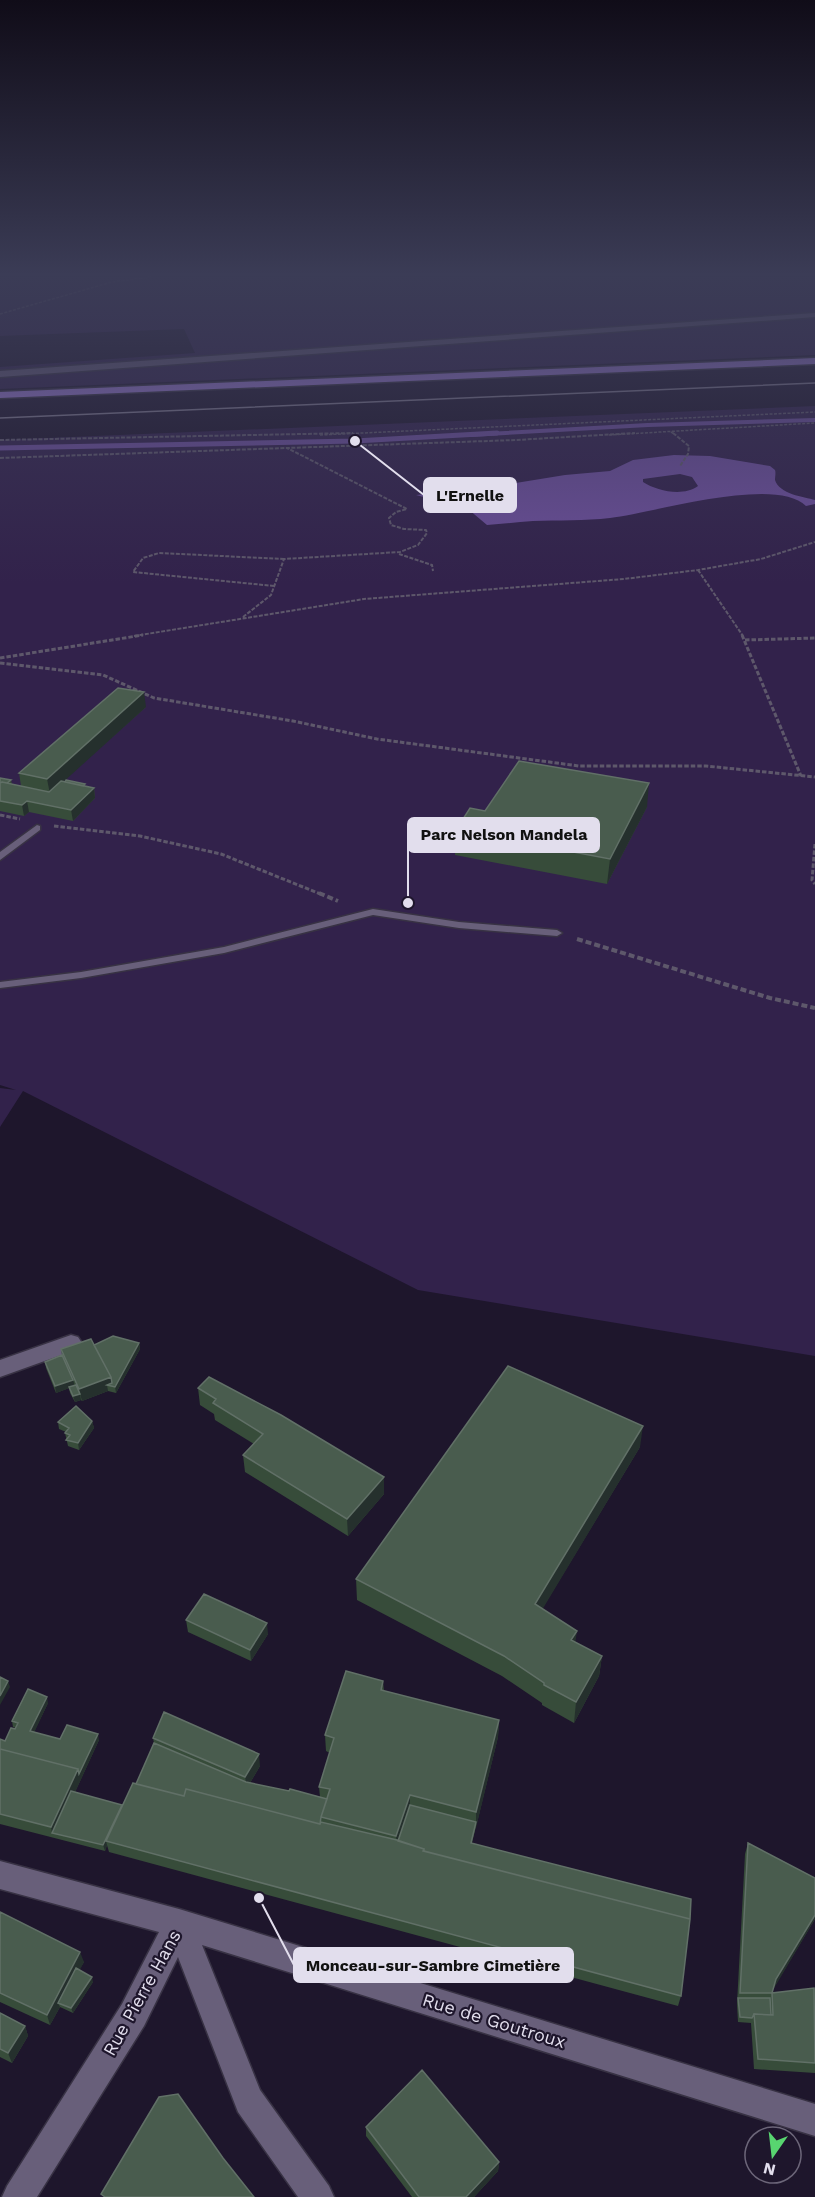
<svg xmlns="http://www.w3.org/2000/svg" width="815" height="2197" font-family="'Work Sans',sans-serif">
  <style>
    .green { fill: #32224b }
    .water { fill: #6b4e99; fill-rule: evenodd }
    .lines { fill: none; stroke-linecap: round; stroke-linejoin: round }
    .stream-far1 { stroke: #6b4e99; stroke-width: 4 }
    .stream { stroke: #6b4e99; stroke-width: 5 }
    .service-casing { stroke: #383244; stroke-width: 3 }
    .minor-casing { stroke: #383244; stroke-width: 3 }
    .trunk-casing { stroke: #383244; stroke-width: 3 }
    .path-far3 { stroke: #5e586b; stroke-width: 1.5; stroke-dasharray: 3 1.5; stroke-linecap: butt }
    .path-far2 { stroke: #5e586b; stroke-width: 2; stroke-dasharray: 4 1.5; stroke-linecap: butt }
    .path-far1 { stroke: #5e586b; stroke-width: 3; stroke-dasharray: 4.5 2; stroke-linecap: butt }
    .path { stroke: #5e586b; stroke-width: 4; stroke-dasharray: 6 3; stroke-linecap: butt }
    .service { fill: #685f7a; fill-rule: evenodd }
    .minor { fill: #685f7a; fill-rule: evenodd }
    .trunk { fill: #9e7cd7; fill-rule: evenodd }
    .tram { stroke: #807a8d; stroke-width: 1.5 }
    .wall { fill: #374c3a }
    .shaded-wall { fill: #25302d }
    .building { fill: #495c4e; stroke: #617067; stroke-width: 1.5 }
    .labels { text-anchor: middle; stroke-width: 4.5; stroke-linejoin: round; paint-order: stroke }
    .near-street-label { font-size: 18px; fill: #e2deed; stroke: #1e162c }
    .leader { fill: none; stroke: #e2deed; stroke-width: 2 }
    .callout-dot { fill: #e2deed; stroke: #1e162c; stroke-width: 2 }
    .callout { fill: #e2deed; stroke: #e2deed; stroke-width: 2 }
    .callout-label { font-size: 16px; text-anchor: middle; font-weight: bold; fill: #111 }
  </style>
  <rect width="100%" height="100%" fill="#1e162c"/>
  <path class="green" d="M0,277H815V313L0,371V367L195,353L184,329L0,336Z
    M815,318V355L0,389V377Z
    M815,406V1356L418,1290L23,1091L0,1127V1088L16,1090L0,1085V440Z"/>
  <path class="water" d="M674,455L710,456L770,466L775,470C776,473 775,477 775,480C779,494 804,497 815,500V504L806,506C775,475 653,513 610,518C585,521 558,520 533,521C517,522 502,524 487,525L468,509L416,495L485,488L565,475L610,471L633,460ZM680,474L692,477L698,486C683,497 657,491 643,482V479Z"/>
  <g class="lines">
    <path class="stream-far1" d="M470,435L648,425L815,420"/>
    <path class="stream" d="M0,448L355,441L497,433"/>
    <defs>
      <path id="service" d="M37,825L40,826V830L0,860V852Z
        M373,909L459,922L557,930L562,933L557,936L459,928L373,915L224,953L81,978L0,988V982L81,972L224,947Z"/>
      <path id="minor" d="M815,313V317L0,377V371Z
        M71,1335L78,1337L82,1343L78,1349L0,1377V1360Z
        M0,1861L179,1909L815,2104V2136L202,1945L260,2090L329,2186L334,2197H298L238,2112L178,1957L144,2026L37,2197H2L7,2186L122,2004L159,1932L0,1889Z"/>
      <path id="trunk" d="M815,358V364L0,398V392Z"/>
    </defs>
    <use href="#service" class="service-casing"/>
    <use href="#minor" class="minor-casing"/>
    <use href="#trunk" class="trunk-casing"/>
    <path class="path-far3" d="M0,314L112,282L151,277
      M671,432L676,435
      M320,435L815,412
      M609,435L815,423"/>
    <path class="path-far2" d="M673,433L689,446L688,454L680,466
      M0,440L353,433
      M0,458L516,440L635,433
      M399,554L432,565L433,571
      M698,570L743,636
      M274,586L133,572L143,558L159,553L284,559
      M243,617L271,595L284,559L400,552L418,545L427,533L426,530L404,529L391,525L389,518L396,512L407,509L287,448
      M134,636L364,599L624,579L698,570L761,559L815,542"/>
    <path class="path-far1" d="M742,635L801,776
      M745,640L815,638
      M0,658L143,635
      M0,663L103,675L154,698L293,721L377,739L579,766H706L815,777
      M0,815L20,819
      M54,826L140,836L221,854L323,895
      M815,844L812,880L815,884"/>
    <path class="path" d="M319,893L338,901
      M577,939L770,998L815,1008"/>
    <use href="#service" class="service"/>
    <use href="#minor" class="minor"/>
    <use href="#trunk" class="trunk"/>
    <path class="tram" d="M0,418L815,383"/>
  </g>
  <path class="wall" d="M146,707L63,781L94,788L95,798L73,821L29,812L24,816L0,811V778L11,780L12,784L21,786L19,773Z
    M647,807L607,884L455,855L456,830L485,811Z
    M139,1343L140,1349L116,1393L108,1391L82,1401L81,1400L75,1402L70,1393L69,1388L56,1393L46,1368L45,1362L62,1355L61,1349L94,1345Z
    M198,1388L384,1494L348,1536L245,1472L243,1455L254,1444L215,1420L214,1414L200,1405Z
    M92,1421L94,1428L79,1450L68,1446L65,1433L66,1432L59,1429L58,1422Z
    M640,1447L542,1609L575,1642L602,1656L599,1676L574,1723L542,1705V1703L502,1676L357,1600L356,1579Z
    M186,1620L268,1634L251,1661L188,1632Z
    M383,1681L384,1691L499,1720L498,1737L472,1843L681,1996L678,2006L109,1852L107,1845L105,1851L0,1824V1739L5,1741L15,1729L16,1728L13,1727L12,1721L48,1703L34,1732L60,1739L99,1740L75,1792L122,1807L136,1784L154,1743L153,1738L260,1766L250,1783L320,1797L319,1787L330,1753L326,1751L325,1735Z
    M748,1843L815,1919L773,1989L772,1993L815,1988V2073L754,2069L751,2023L738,2022L737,2004L745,1854Z
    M0,1912L84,1962L79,1970L93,1982L73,2013L60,2007L50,2025L0,2002Z
    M0,2013L25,2026L28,2036L12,2063L0,2057Z
    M366,2127L499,2162L498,2171L474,2197H412L366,2136Z"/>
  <path class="shaded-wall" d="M144,692L146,707L50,794L47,779Z
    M649,783L647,807L607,884L610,859Z
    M94,788L95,798L73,821L71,810Z
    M27,801L29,812L24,816L22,805Z
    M139,1343L140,1349L116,1393L115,1387Z
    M111,1377L112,1386L107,1385L108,1391L82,1401L79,1389Z
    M73,1380L75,1386L56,1393L55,1386Z
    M80,1394L81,1400L75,1402L73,1396Z
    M92,1421L94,1428L79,1450L78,1443Z
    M643,1426L640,1447L533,1625L535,1604Z
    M384,1477V1494L348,1536L347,1519Z
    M267,1623L268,1634L251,1661L250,1650Z
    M577,1631L574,1652L571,1640Z
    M602,1656L599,1676L574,1723L576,1702Z
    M8,1681L10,1687L0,1705V1696Z
    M47,1697L48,1703L32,1737L30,1731Z
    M499,1720L498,1737L476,1828V1812Z
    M98,1734L99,1740L56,1834L52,1833L51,1827L78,1769Z
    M259,1754L260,1766L247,1788L245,1777Z
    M410,1795V1811L397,1846L396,1836Z
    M122,1805L123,1811L106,1841L107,1845L105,1851L103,1845Z
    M815,1915V1919L773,1990L776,1979Z
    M80,1952L84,1962L62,2004L58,2003L60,2007L50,2025L47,2015Z
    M92,1977L93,1982L73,2013L71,2008Z
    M25,2026L28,2036L12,2063L8,2053Z
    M499,2162L498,2171L474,2197H466Z"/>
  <path class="building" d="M118,688L144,692L47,779L19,773Z
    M519,761L649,783L610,859L456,830L470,808L485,811Z
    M0,778L11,780L7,783L2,782L0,783Z
    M66,780L85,784L83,786L65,782Z
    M61,781L94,788L71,810L27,801L22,805L0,801V783L2,782L49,792Z
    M113,1336L139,1343L115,1387L107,1385L112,1383L111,1377L94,1345Z
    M91,1339L111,1377L79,1389L61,1349Z
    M62,1355L73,1380L55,1386L45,1362Z
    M508,1366L643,1426L535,1604L577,1631L571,1640L602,1656L576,1702L544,1685V1683L504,1656L356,1579Z
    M209,1377L281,1415L384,1477L347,1519L243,1455L263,1434L213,1403L216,1399L198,1388Z
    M76,1385L80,1394L73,1396L69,1387Z
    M76,1406L92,1421L78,1443L66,1440L70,1435L65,1433L69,1428L58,1422Z
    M204,1594L267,1623L250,1650L186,1620Z
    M346,1671L383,1681L381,1690L499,1720L476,1812L410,1795L396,1836L321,1817L330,1789L319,1787L334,1738L325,1735Z
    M0,1677L8,1681L0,1696Z
    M28,1689L47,1697L30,1731L60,1739L67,1725L98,1734L79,1774L78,1769L0,1749V1739L5,1741L11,1728L15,1729L18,1723L12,1721Z
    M164,1712L259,1754L245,1777L153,1738Z
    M154,1743L246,1782L289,1791L290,1789L327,1799L321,1817L320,1824L186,1789L184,1796L136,1784Z
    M0,1749L78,1769L51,1827L0,1814Z
    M133,1783L184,1796L186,1789L320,1824L321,1822L397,1840L424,1849L423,1851L690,1919L681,1996L106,1841Z
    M71,1791L122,1805L103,1845L52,1833Z
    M410,1805L476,1822L471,1843L691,1899L690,1919L424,1851V1849L398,1841Z
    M748,1843L815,1878V1915L776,1979L772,1993H740Z
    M0,1912L80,1952L47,2015L0,1993Z
    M76,1968L92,1977L71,2008L58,2003Z
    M814,1988L815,2063L758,2059L754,2014L773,2015L772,1993Z
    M738,1998H770L771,2015L754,2014L752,2018L740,2017Z
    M0,2013L25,2026L8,2053L0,2049Z
    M422,2070L499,2162L466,2197H419L366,2127Z
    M178,2094L223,2158L254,2197H105L101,2194L159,2097Z"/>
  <linearGradient id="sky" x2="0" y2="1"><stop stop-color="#100c18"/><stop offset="0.47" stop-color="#3b3c56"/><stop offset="1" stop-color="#3b3c56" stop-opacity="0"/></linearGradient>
  <rect width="815" height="584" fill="url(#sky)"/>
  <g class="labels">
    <g class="near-street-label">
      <text transform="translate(142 1993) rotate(-61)" y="6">Rue Pierre Hans</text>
      <text transform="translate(494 2021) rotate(17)" y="6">Rue de Goutroux</text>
    </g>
  </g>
  <path class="leader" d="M355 441L424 495M408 903L408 835M259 1898L294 1965"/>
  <g class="callout-dot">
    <circle cx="355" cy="441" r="6"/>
    <circle cx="408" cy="903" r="6"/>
    <circle cx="259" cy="1898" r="6"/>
  </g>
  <g class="callout">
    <rect x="424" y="478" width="92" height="34" rx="6"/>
    <rect x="408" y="818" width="191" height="34" rx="6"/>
    <rect x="294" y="1948" width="279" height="34" rx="6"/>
  </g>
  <g class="callout-label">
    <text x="470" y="501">L'Ernelle</text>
    <text x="504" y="840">Parc Nelson Mandela</text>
    <text x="433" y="1971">Monceau-sur-Sambre Cimetière</text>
  </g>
  <g transform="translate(773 2155) rotate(194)"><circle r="28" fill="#1e162c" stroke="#6c6679" stroke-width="1.5"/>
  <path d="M0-4.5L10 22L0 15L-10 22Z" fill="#58d570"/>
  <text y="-9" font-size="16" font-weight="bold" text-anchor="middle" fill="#e2deed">N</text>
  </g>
</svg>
